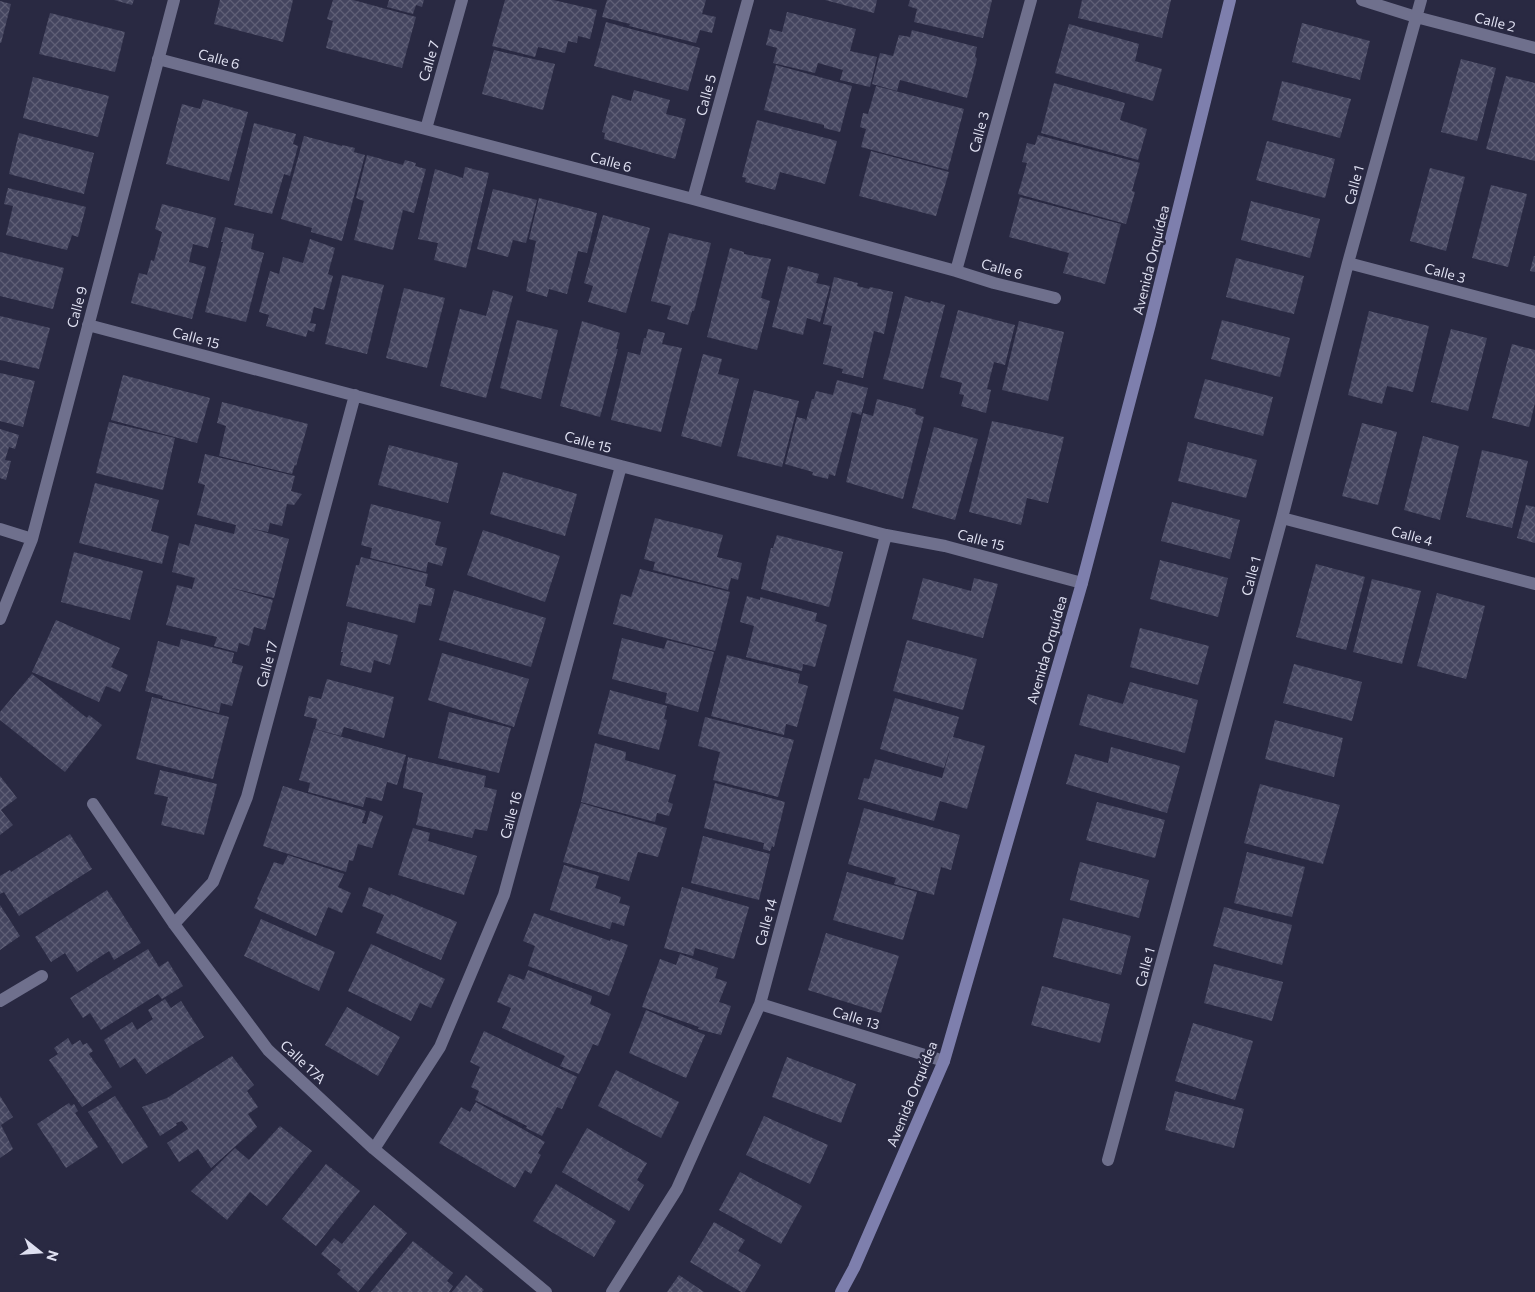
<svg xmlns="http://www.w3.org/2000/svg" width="1535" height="1292" font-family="Commissioner,sans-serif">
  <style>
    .building { fill: url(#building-cross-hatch) }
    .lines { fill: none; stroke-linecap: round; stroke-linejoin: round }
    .street { stroke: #6f708d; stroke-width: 12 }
    .secondary { stroke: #7e7fad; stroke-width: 12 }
    .labels { text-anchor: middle; stroke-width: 5; stroke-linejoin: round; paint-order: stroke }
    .street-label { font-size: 14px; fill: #dedff0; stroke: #292942 }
  </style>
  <defs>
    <pattern id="building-cross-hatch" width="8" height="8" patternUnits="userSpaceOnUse" patternTransform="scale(1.25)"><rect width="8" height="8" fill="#44455f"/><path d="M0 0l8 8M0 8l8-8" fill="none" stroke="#5f5f76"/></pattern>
  </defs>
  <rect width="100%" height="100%" fill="#292942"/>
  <path class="building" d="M114,0H134L132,5Z
    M220,0H293L283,42L214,24Z
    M333,0H353L416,17L402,68L326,48L333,21L327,19Z
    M389,0H424L422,7L416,5L413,14L387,7Z
    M505,0H553L597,10L590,39L578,36L577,43L568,41L565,53L538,47L535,57L492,46Z
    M607,0H706L702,14L716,17L712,33L700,30L696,43L629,26L630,24L602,17Z
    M825,0H877L874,13Z
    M910,0H992L983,38L914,22L917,9L908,6Z
    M1082,0H1171L1162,38L1078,18Z
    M0,1L11,4L1,43H0Z
    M787,12L856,29L850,51L877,57L870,87L840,80L843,70L818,63L815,73L773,63L777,48L766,45L770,29L782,32Z
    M50,13L125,32L115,72L39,54Z
    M606,22L700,48L688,91L594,66Z
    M1302,23L1370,41L1360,80L1292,62Z
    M1069,24L1139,44L1135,61L1162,69L1153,101L1055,73Z
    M912,30L977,47L975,56L977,59L967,98L900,80L897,91L872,84L880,53L893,56L899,35L910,37Z
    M494,50L555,64L543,110L482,94Z
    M1461,59L1496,68L1477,141L1441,132Z
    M776,65L852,86L840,132L824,128V125L764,110Z
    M1506,76L1535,83V161L1486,149Z
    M33,77L109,96L98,137L23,118Z
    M1282,81L1351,99L1340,138L1272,120Z
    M1054,83L1125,103L1120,120L1147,129L1138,160L1041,133Z
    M876,86L964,109L948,170L861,147L866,129L860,127L863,113L868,114Z
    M634,90L670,100L666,114L686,119L675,159L604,139L605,133L602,132L612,95L631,101Z
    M203,99L248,112L229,181L166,164L182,104L200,109Z
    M757,120L837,141L825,184L780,172L775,190L745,182L746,178L742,177Z
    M254,123L296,134L293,144L298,146L290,176L284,174L272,214L234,205Z
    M19,133L94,153L84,194L9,174Z
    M1038,135L1140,163L1132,191L1135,192L1126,224L1018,194L1027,163L1022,162L1027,143L1035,145Z
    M304,136L342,146V145L355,148L354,152L365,155L342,241L311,232L312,228L281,219Z
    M1267,141L1335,159L1325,198L1256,180Z
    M871,151L949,172L936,216L859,196Z
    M367,155L403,165L405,160L416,163L415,166L426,169L414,213L403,210L393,250L354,240L364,201L356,198Z
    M465,167L489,173L466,268L434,260L438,243L418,239L435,169L463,178Z
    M1430,168L1465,177L1446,251L1410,241Z
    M1491,185L1527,194L1508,267L1472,258Z
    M8,188L86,207L78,237L72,235L67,250L6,235L13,206L4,204Z
    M493,189L537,200L526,243L513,240L508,257L477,249Z
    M1020,197L1121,224L1105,284L1063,273L1069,253L1009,237Z
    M539,198L597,213L587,253L578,251L567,294L549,289L547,297L526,291L536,241L529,239Z
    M1251,201L1320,219L1310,258L1241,240Z
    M162,204L216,218L208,248L193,244L189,262L206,267L192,319L131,303L139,273L147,275L151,260L154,261L162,232L155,229Z
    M603,215L650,228L626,313L588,302L593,286L584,283Z
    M225,227L254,234L251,249L264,253L246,322L205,312L223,242H221Z
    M669,233L711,243L694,311H692L688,325L667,319L671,306L651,301Z
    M310,239L335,248L328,274L333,276L324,310L314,307L310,323L316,324L314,332L308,330L306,337L266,326L269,315L259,312L270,271L279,274L283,257L303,263Z
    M730,248L744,252V254L771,259L761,298L770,301L757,350L707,337Z
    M0,252L64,268L53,309L0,296Z
    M1534,256H1535V272L1530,271Z
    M1236,258L1304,276L1294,314L1226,297Z
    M788,266L819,274L816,283L830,286L820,322L807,318L803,335L772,327Z
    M342,275L384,285L367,354L325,344Z
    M834,277L858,283L857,286L869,289L870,287L893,292L884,334L874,331L863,378L842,373L843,369L823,364L832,326L823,324Z
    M404,288L445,298L427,368L386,358Z
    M493,290L513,296L486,398L440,386L460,309L486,316Z
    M905,296L930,303L931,301L945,305L923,389L883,379Z
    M958,310L1015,325L1005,365L994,362L987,389L991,390L986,413L961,406L964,395L959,394L962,383L940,377Z
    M1369,311L1429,326L1413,392L1387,386L1382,404L1348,395Z
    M0,316L50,328L39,369L0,360Z
    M517,320L558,330L541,399L500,388Z
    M1222,320L1290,338L1280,377L1211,359Z
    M582,321L620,333L616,349H618L600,417L560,406Z
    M1019,321L1064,332L1048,401L1002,390Z
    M648,329L665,333L662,344L682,348L661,432L611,420L628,352L640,355L644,338H646Z
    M1451,329L1487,338L1468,411L1431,402Z
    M1512,344L1535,350V403L1529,427L1492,418Z
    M703,354L722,359L718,374L739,379L721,447L681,436Z
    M0,373L35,381L23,427L0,421Z
    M123,375L210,398L197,443L111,420Z
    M1205,379L1273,397L1263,436L1194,418Z
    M837,380L868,388L861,415L852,412L835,476L829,474L828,479L812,475L813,472L785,464L797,417L805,419L806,421L812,399H814L816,391L833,395Z
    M754,390L799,401L782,467L737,456Z
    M877,399L916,409L915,414L924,417L903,499L846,482L863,413L873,416Z
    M222,402L308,424L296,466L295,464L292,474L219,456L226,426L217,423Z
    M992,421L1064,437L1048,503L1027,498L1021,525L969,512Z
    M109,422L175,438L163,490L96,473Z
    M1362,423L1397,432L1378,505L1342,496Z
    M934,427L978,439L955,520L912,508Z
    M0,429L19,435L15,449L9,447L5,460L11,461L6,480L0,478Z
    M1423,436L1459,446L1440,520L1404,510Z
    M1188,442L1257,460L1246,498L1178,481Z
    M389,445L458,463L448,503L378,485Z
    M1482,450L1528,461L1512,528L1466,517Z
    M205,454L295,476L291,491L302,494L294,505L287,504L282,526L270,523L268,532L250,528L289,539L274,598L228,587L273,600L265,630L254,627L249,646L239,643L237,652L214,646L217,637L166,625L177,585L192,589L195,578L172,572L179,543L189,546L195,524L234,534L236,525L197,515L205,485L198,483Z
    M503,472L577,494L565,536L490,514Z
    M95,483L159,500L151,531L169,536L162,564L79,543Z
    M1172,502L1240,520L1230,559L1161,541Z
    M371,504L441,522L435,545L447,548L442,566L428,562L426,572L370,558L372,548L361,545Z
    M1526,505L1535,507V543L1517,538Z
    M655,518L723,535L717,557L742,563L738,580L731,578L728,590L653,570L655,562L644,559Z
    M483,530L560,556L545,602L467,575Z
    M777,535L843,552L829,607L761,589L771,548H773Z
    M74,552L143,571L130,620L61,602Z
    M361,557L428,574L425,586L435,589L431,606L419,604L415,623L346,606L356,565H359Z
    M1160,560L1228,578L1218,617L1150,599Z
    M1316,564L1365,577L1346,650L1296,637Z
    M640,569L730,592L715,651L613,624L621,594L631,597Z
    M923,578L971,591L974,578L998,584L983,638L912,619Z
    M1372,579L1421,591L1402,664L1353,652Z
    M454,590L546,618L531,667L439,640Z
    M1437,593L1485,606L1466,679L1417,666Z
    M747,596L760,600V597L817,613L815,621L827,625L815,667L803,664L802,671L746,657L754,626L740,622Z
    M56,620L120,648L111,667L128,675L120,692L106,686L99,702L32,672Z
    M348,622L398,635L390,665L374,660L371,673L340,665L343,652H341Z
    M1140,628L1209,646L1198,685L1130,667Z
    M622,638L664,649L667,640L714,652L698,712L665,703L667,693L612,679Z
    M181,639L234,653L232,663L243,666L232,706L221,703L219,713L162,698L163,696L145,691L158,641L179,647Z
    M907,640L977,659L963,710L893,691Z
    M442,653L529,679L514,727L428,700Z
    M727,655L800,674L798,683L808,686L797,727L786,724L784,735L711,716Z
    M1294,664L1362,682L1352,721L1283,703Z
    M32,674L87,718L89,715L102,725L65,772L0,720V712Z
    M327,679L394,697L384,738L344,727L341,736L315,729L317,719L304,716L309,696L321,699Z
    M1130,682L1198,700L1185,753L1079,725L1088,694L1123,704Z
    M610,690L667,706L664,719L667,720L659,750L598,734Z
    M152,697L229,717L213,779L136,759Z
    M895,698L959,717L953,737L985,746L967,809L940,801L934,821L858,799L864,778L869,779L875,759L942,778L952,743L944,768L880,749Z
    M449,712L511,728L499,773L438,758Z
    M705,717L794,740L778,797L713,780L720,752L698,746Z
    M1275,720L1343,738L1334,777L1265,759Z
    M314,729L406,755L397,785L387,782L382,801L366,797L363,807L308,792L310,783L299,780Z
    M595,743L626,752L625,760L676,775L668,802L673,804L669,816L657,813L655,822L581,802Z
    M1111,747L1180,766L1167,813L1066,784L1075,754L1108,763Z
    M408,757L486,776L484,787L497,790L487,831L475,829L472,838L416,825L423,793L403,788Z
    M160,770L217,784L204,835L161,825L168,797L154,794Z
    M0,776L17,798L1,810L13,825L0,835Z
    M715,783L785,802L774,847L772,846L770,851L763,849L764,843L704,828Z
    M1260,784L1340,805L1323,864L1244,843Z
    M283,786L366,811L362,823L366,824L370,811L383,816L372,848L358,844L353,861L349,860L346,872L263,846Z
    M1097,802L1165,820L1155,858L1086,840Z
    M581,803L667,828L658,857L638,852L629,881L563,862Z
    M864,808L960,835L951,870L941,867L934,895L894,884L896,878L848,864Z
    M413,828L430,833L428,841L477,856L464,895L398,875Z
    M70,834L92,869L19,916L4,892L0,894V876L10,870L11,872Z
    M703,836L770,854L759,900L691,883Z
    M1247,852L1305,867L1292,917L1234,903Z
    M288,855L344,874L338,887L351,893L342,913L328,907L316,936L254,908L258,900L257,899L274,862L283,865Z
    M1080,862L1149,880L1139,918L1070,900Z
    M564,865L599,876L595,888L621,897L619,903L630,906L624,926L612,922L610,929L550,910Z
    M847,872L917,892L903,940L833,920Z
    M369,887L390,896L391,894L457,922L441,960L376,933L384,915L362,906Z
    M682,887L749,907L734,959L695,948L693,956L664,948Z
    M107,890L141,943L114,960L109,951L77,972L65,953L51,962L35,937Z
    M0,905L20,936L0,950Z
    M1224,907L1292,925L1282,965L1213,946Z
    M534,913L610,941L611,939L628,945L609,996L528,966L535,946L523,941Z
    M1063,918L1131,936L1121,975L1053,957Z
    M261,919L335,952L319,991L244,956Z
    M826,933L899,956L881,1013L808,990Z
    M371,944L445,979L431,1008L420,1003L411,1021L348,991Z
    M148,949L159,967L168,961L183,986L162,999L158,994L101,1030L90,1013L83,1018L70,998Z
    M680,954L718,968L715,978L727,982L719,1002L731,1006L721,1035L698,1029L699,1027L642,1007L660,959L676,965Z
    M1214,964L1283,982L1272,1021L1204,1003Z
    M528,970L592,996L590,1004L611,1014L598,1046L593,1044L579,1074L560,1066L565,1056L502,1028L511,1008L497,1002L509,974L524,980Z
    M1042,986L1110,1004L1100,1043L1031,1025Z
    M165,999L171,1008L181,1001L204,1037L146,1074L135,1058L120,1068L104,1040L132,1022L137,1030L153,1019L148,1010Z
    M347,1007L400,1037L378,1076L325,1045Z
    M646,1010L705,1035L686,1078L629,1053Z
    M1193,1023L1253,1041L1235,1100L1175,1081Z
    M484,1031L577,1077L562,1109L557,1107L542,1136L526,1128L527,1126L475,1100L479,1091L471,1087L480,1067L470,1062Z
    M68,1038L72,1045L80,1040L83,1045L87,1043L93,1051L89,1054L112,1087L82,1107L49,1060L58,1054L54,1048Z
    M232,1056L254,1085L247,1091L258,1107L248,1114L257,1127L211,1168L198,1149L179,1162L167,1143L188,1129L187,1127L182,1121L176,1123L177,1125L160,1136L142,1107L167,1098Z
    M787,1057L856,1084L841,1123L772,1097Z
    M616,1070L679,1102L661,1138L598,1106Z
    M1175,1091L1244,1109L1234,1148L1165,1130Z
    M0,1096L13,1117L1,1125L13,1149L0,1158Z
    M115,1096L148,1147L122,1164L88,1112Z
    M476,1102L545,1142L538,1153L541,1155L531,1174L525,1170L515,1188L439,1143L461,1107L470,1112Z
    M69,1103L71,1106L74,1104L78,1111L75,1113L98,1147L66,1168L37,1124Z
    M764,1116L828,1145L810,1184L746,1155Z
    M280,1126L312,1151L267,1206L250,1192L227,1220L191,1191L235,1148L249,1160Z
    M587,1128L647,1163L637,1180L644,1185L629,1211L562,1172Z
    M326,1164L360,1191L316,1246L282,1219Z
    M740,1172L802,1206L781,1244L719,1210Z
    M556,1184L616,1221L594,1257L533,1221Z
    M374,1205L407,1233L358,1292L337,1274L341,1270L321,1254L334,1238L342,1244Z
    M714,1222L745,1240L738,1251L761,1265L745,1292H741L690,1262Z
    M413,1241L453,1273L447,1281L453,1286L449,1292H371Z
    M466,1275L484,1290L482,1292H452Z
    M679,1275L704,1292H667Z"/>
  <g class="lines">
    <path class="street" d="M1362,0L1416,17L1535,48
      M158,59L693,199L956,271L994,283L1055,298
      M426,129L462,0
      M693,199L748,0
      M1348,263L1535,312
      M956,271L1031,0
      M88,325L621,466L886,535L945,546L1082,583
      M1282,518L1535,584
      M0,529L32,539
      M0,619L32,539L174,0
      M93,804L174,924L268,1050L374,1149L546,1292
      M174,924L213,882L247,797L355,395
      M0,1001L42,976
      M760,1004L944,1061
      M374,1149L440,1047L504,895L621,466
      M1108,1160L1282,518L1348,263L1421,0
      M612,1292L677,1189L760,1004L886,535"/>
    <path class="secondary" d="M841,1292L854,1268L944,1061L1082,583L1150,324L1230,0"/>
  </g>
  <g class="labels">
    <g class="street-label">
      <text transform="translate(1495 22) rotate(14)" y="5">Calle 2</text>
      <text transform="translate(219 59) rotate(15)" y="5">Calle 6</text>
      <text transform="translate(429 61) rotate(-74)" y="5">Calle 7</text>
      <text transform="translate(706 95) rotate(-75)" y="5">Calle 5</text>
      <text transform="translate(979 132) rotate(-75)" y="5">Calle 3</text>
      <text transform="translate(611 162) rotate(15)" y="5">Calle 6</text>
      <text transform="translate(1354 185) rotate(-75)" y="5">Calle 1</text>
      <text transform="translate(1151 260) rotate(-76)" y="5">Avenida Orquídea</text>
      <text transform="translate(1002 269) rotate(16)" y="5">Calle 6</text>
      <text transform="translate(1445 273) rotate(15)" y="5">Calle 3</text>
      <text transform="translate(77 307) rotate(-75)" y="5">Calle 9</text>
      <text transform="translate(196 338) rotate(15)" y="5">Calle 15</text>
      <text transform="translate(588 442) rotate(15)" y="5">Calle 15</text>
      <text transform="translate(1412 536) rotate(15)" y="5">Calle 4</text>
      <text transform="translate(981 540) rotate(15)" y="5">Calle 15</text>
      <text transform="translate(1251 576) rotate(-75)" y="5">Calle 1</text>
      <text transform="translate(1047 650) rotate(-74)" y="5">Avenida Orquídea</text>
      <text transform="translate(267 664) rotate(-75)" y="5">Calle 17</text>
      <text transform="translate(511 815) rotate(-75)" y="5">Calle 16</text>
      <text transform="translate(766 922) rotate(-75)" y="5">Calle 14</text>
      <text transform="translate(1145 967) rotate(-75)" y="5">Calle 1</text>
      <text transform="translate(856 1018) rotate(17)" y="5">Calle 13</text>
      <text transform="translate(303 1062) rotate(43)" y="5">Calle 17A</text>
      <text transform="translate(912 1094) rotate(-68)" y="5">Avenida Orquídea</text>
    </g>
  </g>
  <g transform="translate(40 1252) rotate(107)" stroke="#292942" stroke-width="4" paint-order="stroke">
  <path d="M0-4L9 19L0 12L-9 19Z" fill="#dedff0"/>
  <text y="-8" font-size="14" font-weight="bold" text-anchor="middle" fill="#dedff0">N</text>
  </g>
</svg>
